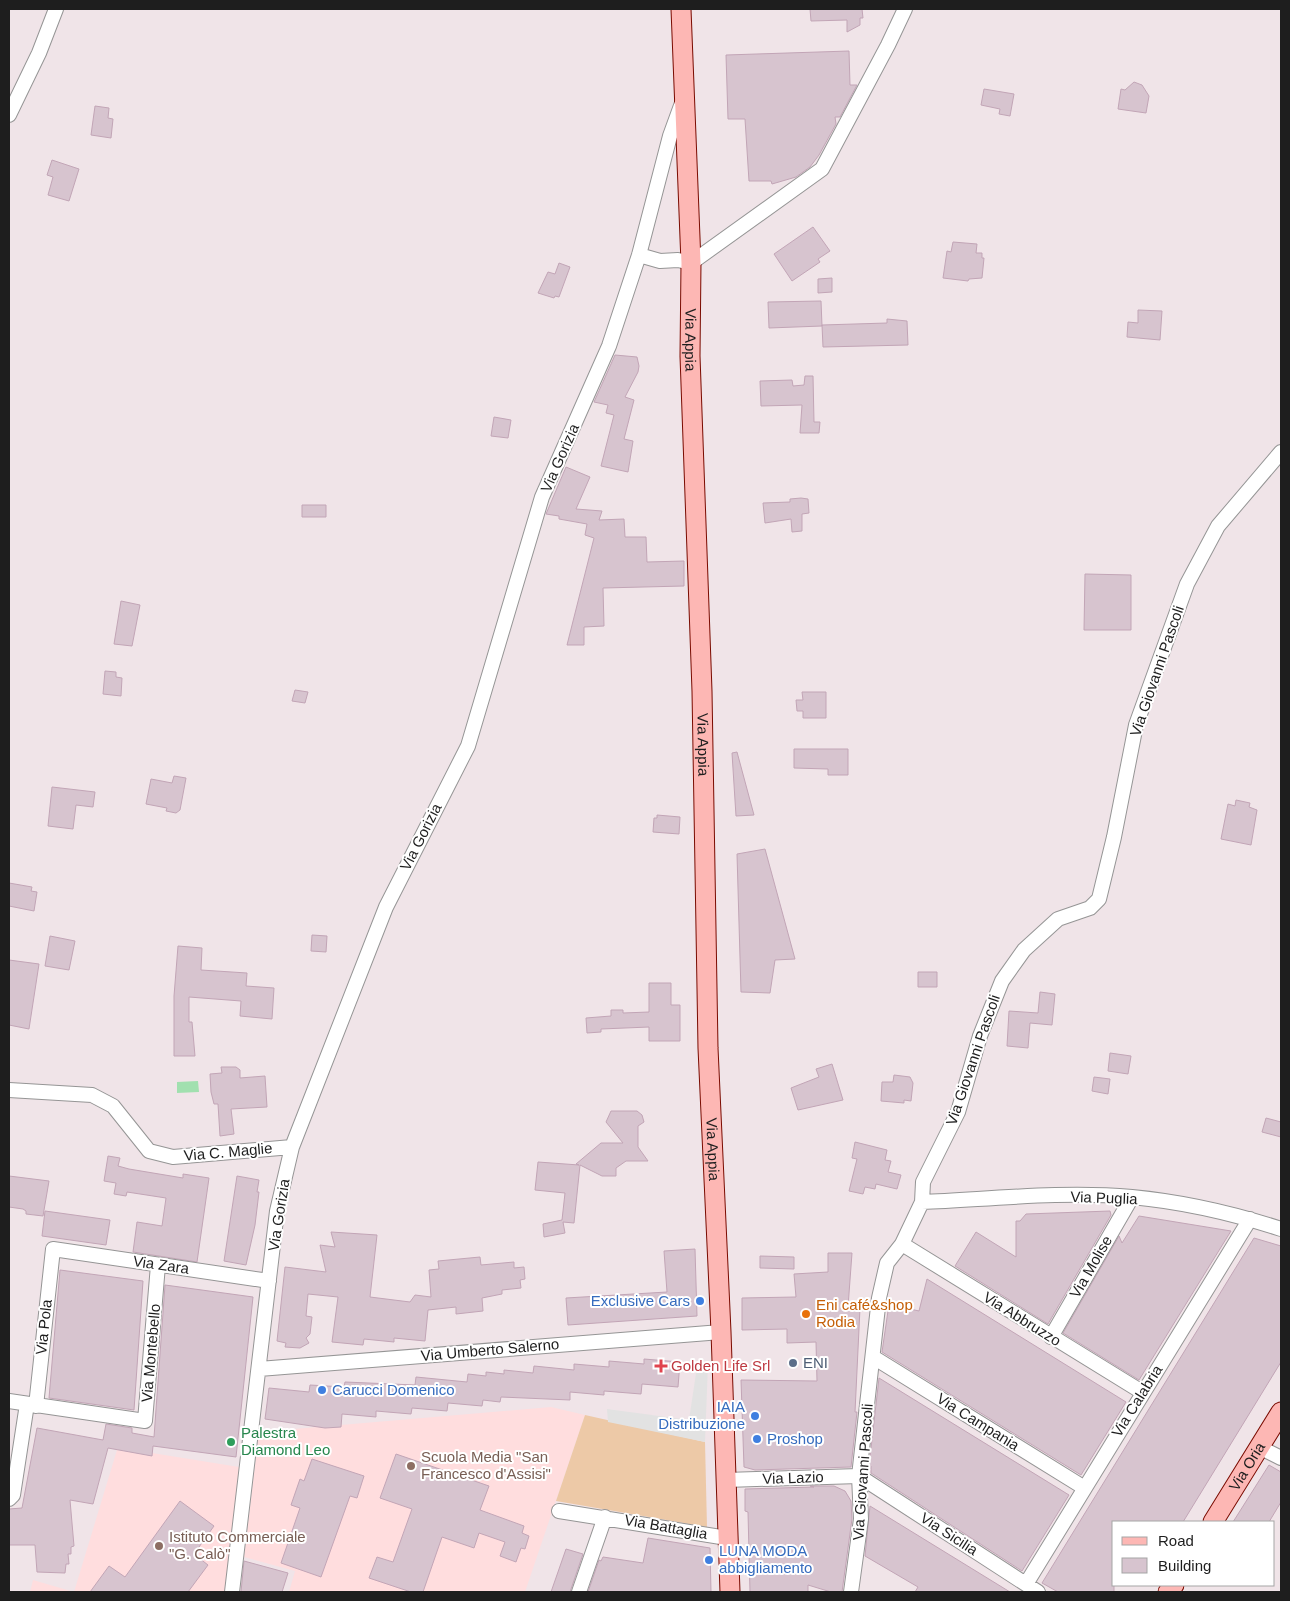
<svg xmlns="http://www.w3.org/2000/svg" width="1290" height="1601" font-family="Helvetica,sans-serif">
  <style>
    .education { fill: #ffddde }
    .grass { fill: #edc9a7 }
    .parking { fill: #e2e2e2 }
    .water { fill: #a1e0af }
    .building { fill: #d7c4cf; stroke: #c2a5b6 }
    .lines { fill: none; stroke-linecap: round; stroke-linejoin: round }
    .minor-casing { stroke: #959595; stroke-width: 16 }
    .secondary-casing { stroke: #7a0b00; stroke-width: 21 }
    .minor { stroke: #fff; stroke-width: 14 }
    .secondary { stroke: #fdb7b4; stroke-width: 19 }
    .shop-dot { fill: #3f7fe0; stroke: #fff; stroke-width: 2 }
    .food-dot { fill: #e8710a; stroke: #fff; stroke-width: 2 }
    .service-dot { fill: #5c6f8a; stroke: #fff; stroke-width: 2 }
    .health-dot { fill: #e0444e; stroke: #fff; stroke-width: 2 }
    .leisure-dot { fill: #2e9e5b; stroke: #fff; stroke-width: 2 }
    .education-dot { fill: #8d6e63; stroke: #fff; stroke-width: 2 }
    .labels { text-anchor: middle; stroke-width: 4; stroke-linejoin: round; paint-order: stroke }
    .street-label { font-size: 15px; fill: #1e1e1e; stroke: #fff }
    .shop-label { font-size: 15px; fill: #366cbe; stroke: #fff; text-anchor: start }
    .food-label { font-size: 15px; fill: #c56008; stroke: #fff; text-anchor: start }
    .service-label { font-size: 15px; fill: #4e5e75; stroke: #fff; text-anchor: start }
    .health-label { font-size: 15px; fill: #be3a42; stroke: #fff; text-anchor: start }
    .leisure-label { font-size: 15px; fill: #27864d; stroke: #fff; text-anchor: start }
    .education-label { font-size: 15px; fill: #785e54; stroke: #fff; text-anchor: start }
  </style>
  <rect width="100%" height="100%" fill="#f0e4e8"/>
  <path class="education" d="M551,1407L585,1415L525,1592H289L295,1571L244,1557L259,1432Z
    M117,1450L152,1456V1453L239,1467L225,1592H30L33,1580L74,1592Z"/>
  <path class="grass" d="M585,1415L705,1442L707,1527L556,1501Z"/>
  <path class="parking" d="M698,1360L708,1364L705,1442L608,1422L607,1409L689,1420Z"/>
  <path class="water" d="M198,1081L199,1092L177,1093V1082Z"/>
  <path class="building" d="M810,9H862L863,18H860V25L847,32V20L811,21Z
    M849,51L850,85H857L840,117H835L836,124L819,155L810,167L796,177L772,184L771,181H749L745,119H728L726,55Z
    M1134,82L1142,85L1149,96L1146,113L1118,109L1121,89L1125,90Z
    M984,89L1014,94L1010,116L999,114L1000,109L981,105Z
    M95,106L109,108L108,118L113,119L111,138L91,135Z
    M52,160L79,169L69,201L48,195L53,177L47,175Z
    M813,227L830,251L818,259L820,262L792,281L774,254Z
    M953,242L977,244L976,253H982V258H984L982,278L969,279L968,281L943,278L947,251L951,252Z
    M559,263L570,267L559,297L555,296L554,298L538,293L548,272L555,274Z
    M832,278V292L818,293V279Z
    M821,301L822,326L769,328L768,302Z
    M1138,310L1162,311L1160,340L1127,337L1128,322L1138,323Z
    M887,319L907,321L908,345L823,347L822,325L887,323Z
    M615,355L637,357L639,366L638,372L625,397L634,400L624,439L633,441L628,472L601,466L614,415L606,413L608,405L594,402Z
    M805,376H813L814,422H820L819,433H800L802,405L761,406L760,381L792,380L793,386L804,385Z
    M494,417L511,420L508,438L491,436Z
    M566,467L590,477L576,509L602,511L599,520L624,519L625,537H646L647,562L684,561V586L603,588L604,626L584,627V645H567L594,538L585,535L587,524L559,519V516L546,514Z
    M801,498L808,499L809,513L802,514V531L792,532L791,519L765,523L763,503L790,502V499Z
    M302,505H326V517H302Z
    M1085,574L1131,575V630H1084Z
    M121,601L140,605L132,646L114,644Z
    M105,671L116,672V677L122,678L121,696L103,694Z
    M295,690L308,692L305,703L292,701Z
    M802,692H826V718H803V711H797L796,700H803Z
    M794,749H848V775H828V769L794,768Z
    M737,752L754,815L736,816L732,753Z
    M174,776L186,778L180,810L176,813L166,811L167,808L146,804L151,779L172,783Z
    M52,787L95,792L93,807L76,805L73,829L48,826Z
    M1236,800L1250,803L1249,807L1257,810L1251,845L1221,839L1228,804L1235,806Z
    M657,815L680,817L679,834L653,832L654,818H657Z
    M765,849L795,959L775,960L770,993L741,992L737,854Z
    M9,883L32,887L31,891L37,892L34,911L9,906Z
    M312,935L327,936L326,952L311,951Z
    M50,936L75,941L69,970L45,966Z
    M178,946L202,948L201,970L247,973L246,986L274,988L272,1019L240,1016L241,1001L189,997V1022H192L195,1056H174V996Z
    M9,960L39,964L29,1029L9,1025Z
    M918,972H937V987H918Z
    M649,983H671V1005H680V1041H649V1027L601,1029V1032L587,1033L586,1018L611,1016V1010H623V1013L649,1012Z
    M1040,992L1055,994L1052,1025L1030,1023L1028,1048L1007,1046L1009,1011L1038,1013Z
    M1110,1053L1131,1056L1128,1074L1108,1071Z
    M832,1064L843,1100L798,1110L791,1088L819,1077L816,1069Z
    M221,1067H236L240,1070V1078L265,1076L267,1107L231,1109L234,1134L220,1136L218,1104H214L211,1092L210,1074L222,1073Z
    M894,1075L910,1077L913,1083L911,1101L904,1100V1103L881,1101L882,1082H893Z
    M1094,1077L1110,1079L1108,1094L1092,1091Z
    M611,1111H637L642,1115L644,1122L638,1126V1147L648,1161H626L616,1168V1176H602L580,1165L574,1223L563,1222L565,1233L544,1237L543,1224L562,1220L565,1193L535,1190L538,1162L579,1165L576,1164L601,1143H623L606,1122Z
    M1266,1118L1281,1122V1137L1262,1132Z
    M855,1142L887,1150L885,1160L891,1161L888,1172L901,1175L897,1189L876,1184L875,1189L865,1187L863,1194L849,1191L857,1159L852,1158Z
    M108,1156L120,1158L118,1166L129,1169L183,1178V1174L209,1178L197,1262L133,1252L137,1222L162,1226L166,1198L127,1192L126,1196L114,1194L116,1183L104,1181Z
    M9,1176L49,1181L43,1216L26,1214V1211L23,1209L9,1207Z
    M237,1176L259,1180L257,1192H259L255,1225L246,1265L224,1261Z
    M45,1211L110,1220L106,1245L42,1236Z
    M1110,1211L1111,1215L1048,1324L955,1266L976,1232L1016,1257V1221H1020L1026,1214Z
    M1139,1216L1231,1231L1139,1380L1063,1333L1119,1236L1122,1243Z
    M331,1232L377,1235L370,1297L410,1302L415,1295L431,1297L429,1270L439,1269L438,1261L480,1257L481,1265L514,1262V1268L524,1267L525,1279L520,1280L521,1288L502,1290V1294L482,1298L483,1311L456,1314V1307L428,1310L425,1341L394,1338V1342L364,1339L363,1345L332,1342L338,1297L308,1294L306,1316L312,1317L310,1334L306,1338L309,1343L300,1348L285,1347L286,1343L277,1341L285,1267L326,1272L320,1245L335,1247Z
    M1254,1238L1281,1246V1362L1183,1522H1114V1592H1058L1042,1583Z
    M695,1249L697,1316L568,1325L566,1298L667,1292L664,1251Z
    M828,1253H852L848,1307L860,1308L855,1412H857L851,1467L755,1470L744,1467L741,1380L817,1381L816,1342L787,1343V1329L742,1330V1298L796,1297L794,1274L828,1272Z
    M760,1256L794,1257V1269L760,1268Z
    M60,1270L143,1281L134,1410L49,1398Z
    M927,1279L1126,1402L1081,1475L882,1352L889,1304L919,1311Z
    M165,1285L253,1297L236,1457L153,1446L152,1456L108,1448L93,1504L70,1500L74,1546L71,1547V1554H68L69,1564H66L65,1573L37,1572L35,1545H9V1509L22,1508L37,1428L103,1440L106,1424L132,1428V1433L154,1437Z
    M644,1359L680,1362L678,1387L642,1384L641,1394L604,1391V1395L570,1392V1400L501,1397L500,1402L483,1400L482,1406L448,1403L447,1411L412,1408L411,1414L376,1411V1417L342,1414L341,1427L325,1428L265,1419L269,1388L309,1392L310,1385L344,1387L345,1382L415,1385L416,1377L467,1382L468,1374L486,1376V1372L504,1374V1370L533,1373L534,1366L574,1370V1364L609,1367V1361L644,1364Z
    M879,1378L1069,1495L1022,1571L871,1473V1466H869Z
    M396,1454L489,1486L480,1510L524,1526L522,1533L529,1536L525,1549L521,1548L516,1562L500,1556L505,1542L479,1533L474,1548L442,1537L423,1592H411L369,1578L377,1557L393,1562L412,1509L380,1498Z
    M312,1459L364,1476L357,1498L350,1496L321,1577L281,1563L300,1508L291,1505L300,1479L304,1481Z
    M1269,1465L1281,1472V1502L1269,1522H1233Z
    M810,1486H834L845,1491L851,1501L852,1519L842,1592H831L808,1585V1592H750L748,1512L745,1511V1489L814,1487Z
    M180,1501L214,1526L194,1554L208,1565L188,1592H90L109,1566L125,1577Z
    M870,1506L1010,1592H915L918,1587L865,1556Z
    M648,1538L710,1548L711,1592H588L599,1560L601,1561L603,1557L643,1563Z
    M566,1549L583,1554L570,1592H551Z
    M244,1561L288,1573L282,1592H241Z"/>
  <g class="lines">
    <defs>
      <path id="minor" d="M9,115L39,53L56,9
        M639,255L660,261L678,260L691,263L822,169L888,45L905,9
        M9,1090L92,1095L113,1106L149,1151L173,1157L292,1147
        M922,1202C992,1199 1063,1191 1132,1197C1184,1202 1232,1213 1281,1229
        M902,1244L1142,1392
        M1051,1337L1132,1197
        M873,1357L1083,1487
        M259,1369L721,1332
        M9,1401L145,1421L158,1265
        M36,1406L53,1249L269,1281
        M1259,1447L1281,1458
        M726,1480L859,1476L1038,1592
        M9,1499L13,1495L27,1404
        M559,1511L727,1538
        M1026,1584L1250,1219
        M232,1592L277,1211L292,1147L386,907L468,746L542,497L609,346L639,255L670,136L682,103
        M579,1592L605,1517
        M851,1592L861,1519L859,1476L879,1298L887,1263L902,1244L922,1202L923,1182L958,1112L980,1036L1002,981L1024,950L1058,919L1090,908L1099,899L1114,837L1136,725L1187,584L1218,526L1281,452"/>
      <g id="secondary">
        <path id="s1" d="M681,9L691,263L690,356L702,691L708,1048L721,1332L730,1592"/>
        <path id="s2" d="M1213,1522L1281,1412"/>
        <path d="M1168,1592L1174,1585"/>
      </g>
    </defs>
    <use href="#minor" class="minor-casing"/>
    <use href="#secondary" class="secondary-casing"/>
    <use href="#minor" class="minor"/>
    <use href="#secondary" class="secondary"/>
  </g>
  <g class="shop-dot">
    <circle cx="700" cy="1301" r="5"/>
    <circle cx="322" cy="1390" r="5"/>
    <circle cx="755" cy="1416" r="5"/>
    <circle cx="757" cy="1439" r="5"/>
    <circle cx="709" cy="1560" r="5"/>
  </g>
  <circle class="food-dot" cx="806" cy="1314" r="5"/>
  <circle class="service-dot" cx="793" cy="1363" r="5"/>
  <path class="health-dot" d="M658.5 1358.5h5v5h5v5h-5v5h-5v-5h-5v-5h5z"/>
  <circle class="leisure-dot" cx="231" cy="1442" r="5"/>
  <g class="education-dot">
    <circle cx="411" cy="1466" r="5"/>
    <circle cx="159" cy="1546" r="5"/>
  </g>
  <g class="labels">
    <g class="street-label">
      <text dy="5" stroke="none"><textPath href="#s1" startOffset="331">Via Appia</textPath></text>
      <text transform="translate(560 458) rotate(-66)" y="5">Via Gorizia</text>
      <text transform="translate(1157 671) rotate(-71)" y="5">Via Giovanni Pascoli</text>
      <text dy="5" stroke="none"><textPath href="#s1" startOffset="736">Via Appia</textPath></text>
      <text transform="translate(421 837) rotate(-63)" y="5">Via Gorizia</text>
      <text transform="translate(973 1060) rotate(-71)" y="5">Via Giovanni Pascoli</text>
      <text dy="5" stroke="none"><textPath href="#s1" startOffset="1141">Via Appia</textPath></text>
      <text transform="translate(228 1152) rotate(-5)" y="5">Via C. Maglie</text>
      <text transform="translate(1104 1198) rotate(2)" y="5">Via Puglia</text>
      <text transform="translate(279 1215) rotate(-81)" y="5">Via Gorizia</text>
      <text transform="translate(161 1265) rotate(8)" y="5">Via Zara</text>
      <text transform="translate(1091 1267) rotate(-60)" y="5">Via Molise</text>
      <text transform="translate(1022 1319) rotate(32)" y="5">Via Abbruzzo</text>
      <text transform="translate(44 1327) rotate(-84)" y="5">Via Pola</text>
      <text transform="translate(490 1350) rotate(-5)" y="5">Via Umberto Salerno</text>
      <text transform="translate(151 1353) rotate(-85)" y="5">Via Montebello</text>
      <text transform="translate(1137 1401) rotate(-58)" y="5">Via Calabria</text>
      <text transform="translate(978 1422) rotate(32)" y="5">Via Campania</text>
      <text dy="5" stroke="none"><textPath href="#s2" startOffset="65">Via Oria</textPath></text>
      <text transform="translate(863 1472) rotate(-86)" y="5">Via Giovanni Pascoli</text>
      <text transform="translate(793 1478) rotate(-2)" y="5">Via Lazio</text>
      <text transform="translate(666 1527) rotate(10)" y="5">Via Battaglia</text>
      <text transform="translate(949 1534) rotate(33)" y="5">Via Sicilia</text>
    </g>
    <g class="shop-label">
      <text x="690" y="1306" text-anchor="end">Exclusive Cars</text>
      <text x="332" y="1395">Carucci Domenico</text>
      <text x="745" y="1412" text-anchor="end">IAIA<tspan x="745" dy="17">Distribuzione</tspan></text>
      <text x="767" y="1444">Proshop</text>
      <text x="719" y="1556">LUNA MODA<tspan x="719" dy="17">abbigliamento</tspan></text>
    </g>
    <g class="food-label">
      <text x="816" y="1310">Eni café&amp;shop<tspan x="816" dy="17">Rodia</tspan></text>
    </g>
    <g class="service-label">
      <text x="803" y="1368">ENI</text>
    </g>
    <g class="health-label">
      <text x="671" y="1371">Golden Life Srl</text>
    </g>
    <g class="leisure-label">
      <text x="241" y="1438">Palestra<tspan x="241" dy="17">Diamond Leo</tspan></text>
    </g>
    <g class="education-label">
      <text x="421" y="1462">Scuola Media "San<tspan x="421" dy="17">Francesco d'Assisi"</tspan></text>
      <text x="169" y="1542">Istituto Commerciale<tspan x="169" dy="17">"G. Calò"</tspan></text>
    </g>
  </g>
  <rect width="1290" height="1601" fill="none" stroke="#1e1e1e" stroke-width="20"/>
  <rect x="1112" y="1521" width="162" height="65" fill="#ffffff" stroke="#a5a5a5"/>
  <rect x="1122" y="1537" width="25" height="8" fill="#fdb7b4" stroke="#a5a5a5"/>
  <text x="1158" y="1546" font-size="15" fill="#1e1e1e">Road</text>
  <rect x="1122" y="1558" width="25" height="15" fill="#d7c4cf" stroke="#a5a5a5"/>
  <text x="1158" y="1571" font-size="15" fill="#1e1e1e">Building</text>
</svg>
